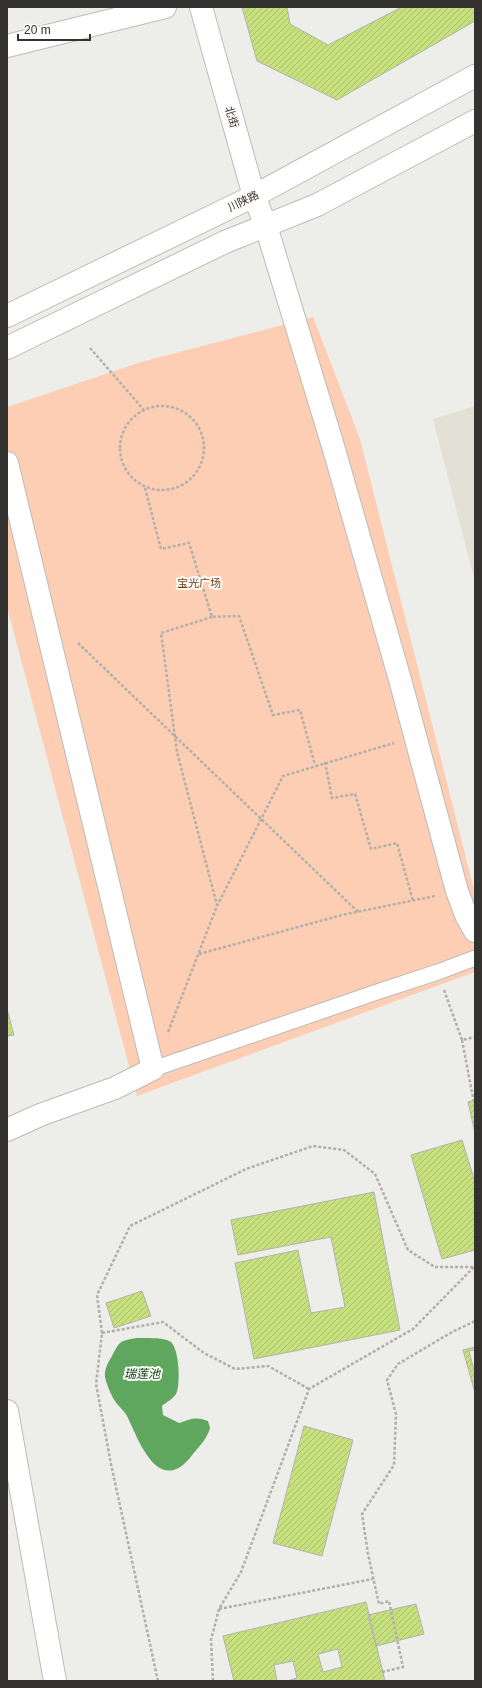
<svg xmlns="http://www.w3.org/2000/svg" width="482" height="1688" font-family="Helvetica,'Noto Sans SC',sans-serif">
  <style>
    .built { fill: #e3e1d6 }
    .park { fill: #fdceb3 }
    .water { fill: #5fa75f }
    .building { fill: url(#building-hatch); stroke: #b2b3af; fill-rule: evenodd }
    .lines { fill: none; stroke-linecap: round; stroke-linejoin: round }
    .service-casing { stroke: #bbbbb7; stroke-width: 17 }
    .pedestrian-casing { stroke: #bbbbb7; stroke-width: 24 }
    .minor-casing { stroke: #bbbbb7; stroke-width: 24 }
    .secondary-casing { stroke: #bbbbb7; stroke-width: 24 }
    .path { stroke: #b0afac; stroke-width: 2.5; stroke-dasharray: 3 2; stroke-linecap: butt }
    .service { stroke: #fff; stroke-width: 15 }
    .pedestrian { stroke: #fff; stroke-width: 22 }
    .minor { stroke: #fff; stroke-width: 22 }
    .secondary { stroke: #fff; stroke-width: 22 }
    .labels { text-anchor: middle; stroke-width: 4; stroke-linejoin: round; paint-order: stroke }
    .street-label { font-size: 11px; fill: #333231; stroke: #fbfaf6 }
    .park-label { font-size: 11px; fill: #753d15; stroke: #fbfaf6 }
    .water-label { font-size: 12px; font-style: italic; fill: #033a08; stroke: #fbfaf6 }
  </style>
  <defs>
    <pattern id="building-hatch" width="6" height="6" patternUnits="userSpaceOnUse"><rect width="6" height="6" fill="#c7e07e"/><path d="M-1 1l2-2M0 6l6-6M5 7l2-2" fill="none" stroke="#abc16d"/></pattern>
  </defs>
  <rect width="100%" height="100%" fill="#edede9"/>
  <path class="built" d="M475,406V582L433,419Z"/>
  <path class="park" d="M313,317L360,439L473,886L475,889V972L137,1096L7,607V407L141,362Z"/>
  <path class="water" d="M137,1338C145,1338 165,1337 171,1342C179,1349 181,1385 176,1394C173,1399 166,1402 162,1406L163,1415L179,1423C191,1419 196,1416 208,1421L210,1428C207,1440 197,1448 190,1458C158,1495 139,1441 128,1418C125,1411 119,1407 115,1401C112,1397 105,1381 105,1376C104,1369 109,1361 112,1356C120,1341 119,1341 137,1338Z"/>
  <path class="building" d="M242,7H287L290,24L328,45L402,7H475V21L337,100L257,61Z
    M7,1009L14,1035L7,1036Z
    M475,1100V1133L468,1102Z
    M462,1140L475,1182V1250L442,1259L411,1155Z
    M374,1192L400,1330L254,1359L235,1263L298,1250L311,1313L345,1307L331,1237L238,1255L231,1220Z
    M142,1291L151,1316L114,1328L106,1303Z
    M475,1347V1393L463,1350Z
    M475,1350V1374L469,1351Z
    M304,1426L353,1440L322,1556L273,1543Z
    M366,1602L385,1681H287L297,1678L293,1661L274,1665L277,1681H234L223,1636ZM338,1649L342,1667L323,1672L318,1654Z
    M416,1604L424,1634L376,1646L368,1615Z"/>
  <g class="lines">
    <defs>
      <path id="service" d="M153,1069L380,991L438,972L475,958"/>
      <path id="pedestrian" d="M266,226L333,446L399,676L457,891L466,915L475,931"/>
      <path id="minor" d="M201,7L254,196L266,226
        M7,46L165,7
        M7,463L153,1069L115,1088L40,1115L7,1130
        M7,1411L55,1681"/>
      <path id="secondary" d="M7,316L254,196L475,76
        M7,348L225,242L317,205L475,121"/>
    </defs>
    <use href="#service" class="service-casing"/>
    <use href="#pedestrian" class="pedestrian-casing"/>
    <use href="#minor" class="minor-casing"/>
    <use href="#secondary" class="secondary-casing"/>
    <path class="path" d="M90,348L144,410
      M120 448a42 42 0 1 1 84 0a42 42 0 1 1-84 0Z
      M145,488L161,549L189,543L212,617L239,616L273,715L300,710L315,765
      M212,617L161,633L177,752L217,905
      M78,643L358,912
      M325,762L332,798L355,794L371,849L397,843L413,901
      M199,954L342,915L435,896
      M444,990L462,1040L475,1037
      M168,1032L217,906L283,776L394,743
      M462,1040L475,1108
      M102,1333L163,1322L204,1353L235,1369L268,1366L309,1389
      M219,1609L373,1579
      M382,1672L403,1667L389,1601L379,1604L368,1554L362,1514L394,1465L396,1414L387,1380L398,1364L452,1332L475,1321
      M158,1681L111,1464L96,1384L102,1333L97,1295L130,1226L246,1169L313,1146L344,1150L375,1174L408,1250L435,1267H474
      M213,1681L211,1640L219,1609L241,1572L309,1389L413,1329L474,1267"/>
    <use href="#service" class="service"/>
    <use href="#pedestrian" class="pedestrian"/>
    <use href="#minor" class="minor"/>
    <use href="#secondary" class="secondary"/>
  </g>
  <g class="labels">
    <g class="street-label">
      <text transform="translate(232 117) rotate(74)" y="4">北街</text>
      <text transform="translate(243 201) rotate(-26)" y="4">川陕路</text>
    </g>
    <g class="park-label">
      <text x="199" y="587">宝光广场</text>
    </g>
    <g class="water-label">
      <text x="142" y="1378">瑞莲池</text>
    </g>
  </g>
  <rect width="482" height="1688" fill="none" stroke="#333231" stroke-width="16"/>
  <path d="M18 34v6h72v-6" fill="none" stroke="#333231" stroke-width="2"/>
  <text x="24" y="34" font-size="12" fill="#333231" stroke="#fbfaf6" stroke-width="3" paint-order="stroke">20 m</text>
</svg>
